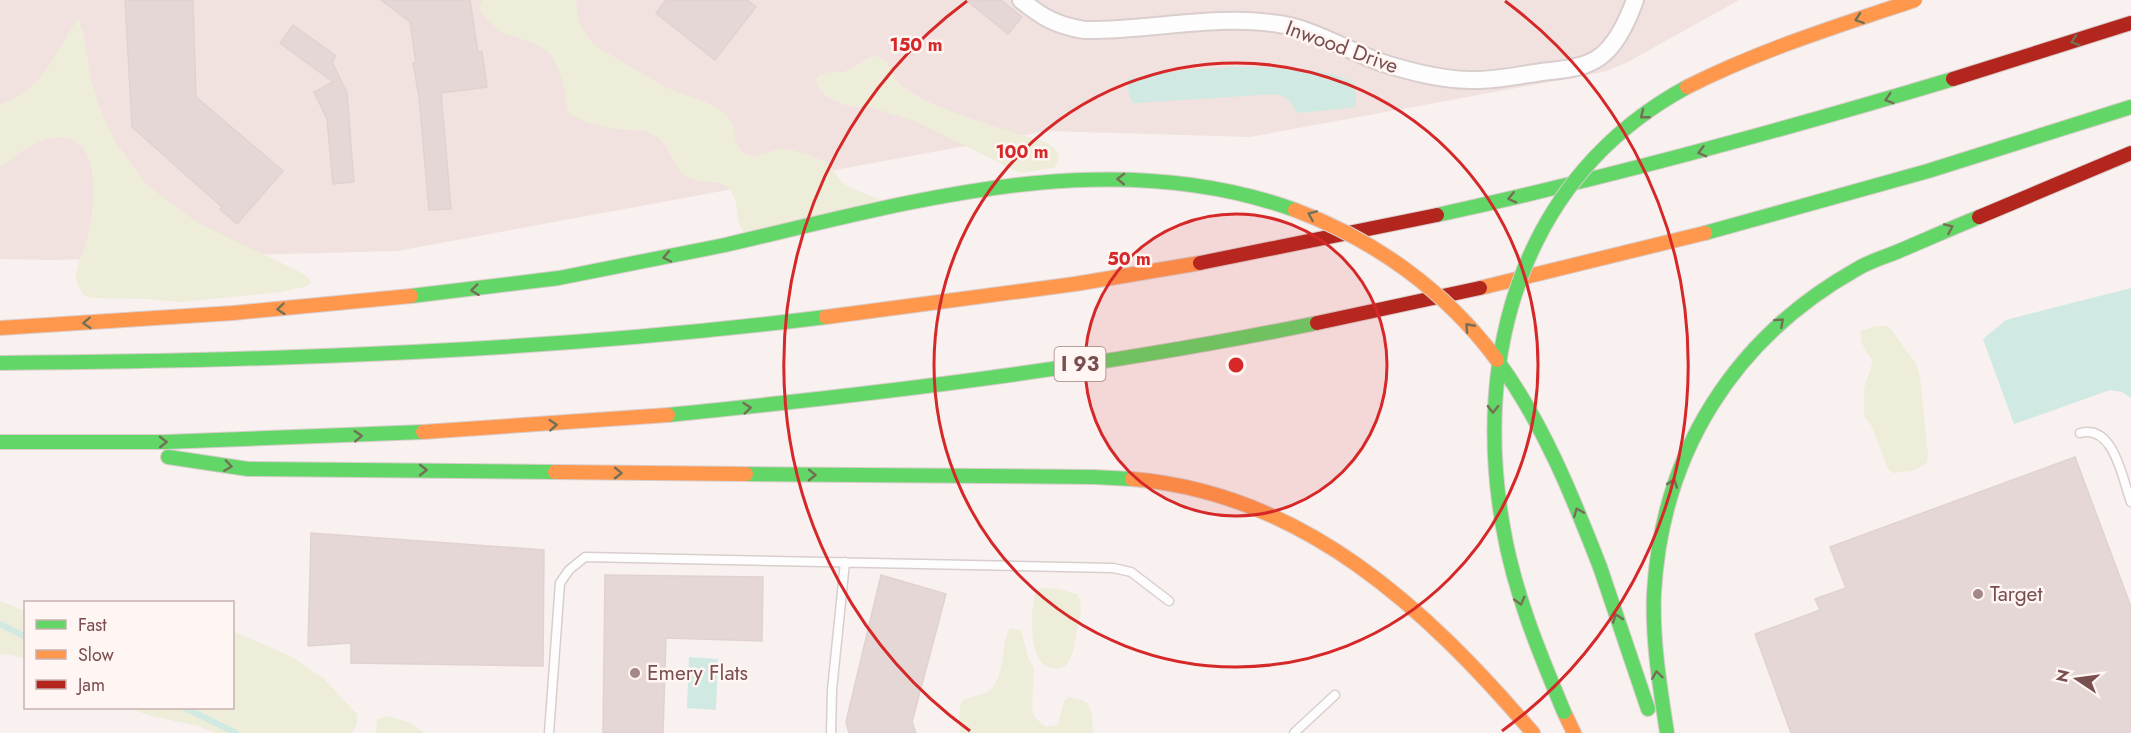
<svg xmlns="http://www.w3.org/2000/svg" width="2131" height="733" font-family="Jost,sans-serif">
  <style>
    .residential { fill: #f2e2df }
    .green { fill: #ededda }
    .water { fill: #d0e9e2 }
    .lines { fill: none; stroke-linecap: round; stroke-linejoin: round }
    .stream { stroke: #d0e9e2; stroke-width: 6 }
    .building { fill: #e5d7d6; stroke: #e1d2d1; stroke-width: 1.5 }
    .lane-casing { stroke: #d9cecd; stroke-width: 11 }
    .street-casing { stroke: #d9cecd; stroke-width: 20 }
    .fast-casing { stroke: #dacdcc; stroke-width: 16 }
    .slow-casing { stroke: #dacdcc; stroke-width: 16 }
    .jam-casing { stroke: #dacdcc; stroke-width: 16 }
    .lane { stroke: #fefdfd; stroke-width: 8 }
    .street { stroke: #fefdfd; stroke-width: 16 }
    .fast { stroke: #63d668; stroke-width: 14 }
    .slow { stroke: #ff974d; stroke-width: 14 }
    .jam { stroke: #b3261e; stroke-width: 14 }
    .fast-bridge-casing { stroke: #dacdcc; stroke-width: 16; stroke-linecap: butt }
    .slow-bridge-casing { stroke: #dacdcc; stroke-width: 16; stroke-linecap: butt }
    .fast-bridge { stroke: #63d668; stroke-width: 14 }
    .slow-bridge { stroke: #ff974d; stroke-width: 14 }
    .oneway { stroke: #737055 }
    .ring { fill: none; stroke: #d62828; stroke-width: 3 }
    .poi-dot { fill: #a58787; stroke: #fff5f2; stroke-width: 2 }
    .labels { text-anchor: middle; stroke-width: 5; stroke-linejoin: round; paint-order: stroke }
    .shield { fill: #fff5f2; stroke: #a08080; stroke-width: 1.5 }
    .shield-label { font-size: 20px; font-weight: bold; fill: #784e4f }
    .street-label { font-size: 21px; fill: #784e4f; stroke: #fff5f2 }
    .poi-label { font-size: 21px; fill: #784e4f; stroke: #fff5f2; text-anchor: start }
    .centre { fill: #d62828; stroke: #fff5f2; stroke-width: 3 }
    .ring-label { font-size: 18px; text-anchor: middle; font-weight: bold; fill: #d62828; stroke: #fff5f2; stroke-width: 5; stroke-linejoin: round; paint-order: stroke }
  </style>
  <rect width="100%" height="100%" fill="#f8f1ef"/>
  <path class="residential" d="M0,0H1739L1628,62L1604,72L1250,137L1047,131L397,251L51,260L0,259Z"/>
  <path class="green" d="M482,0H576L579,24L594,45L665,87L715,106L727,115L734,128L735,141L738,147L744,153L754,156L780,149L792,150L811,156L827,162L841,181L849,187L881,200L744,233C733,219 741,204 730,190C720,177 696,186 683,174C668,159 671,141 648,132C638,129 626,131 616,129C601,126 580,122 568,112C565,95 563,72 552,57C540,41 519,40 502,32C492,27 485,17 479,8Z
    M78,19L83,32L91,80L100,108L114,140L147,185L198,223L302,273L308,277L311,283L304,287L280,292L181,302L147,299L92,298L83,295C81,290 77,284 76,278C76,267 83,253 86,243C94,217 104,142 65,138C41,135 18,153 0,168V105C47,86 52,56 78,19Z
    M872,56C893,56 890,79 906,89C945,114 1000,128 1045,142L1053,147L1059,154L1058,162L1054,168L1020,173L917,122L873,108L848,106L828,98L818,87L816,81L819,75L831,72H844Z
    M1876,326H1887L1891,329L1916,364L1920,376L1928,455L1927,463L1913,471L1893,473L1888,469L1872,427L1864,415V388L1873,361C1866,351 1859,343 1861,331Z
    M1042,588L1058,589L1077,594C1084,606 1080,617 1077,630C1075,640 1074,657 1066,665C1063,668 1058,669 1053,668C1027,666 1030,608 1036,590Z
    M0,601L25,611V659L12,655L0,654Z
    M1010,628L1021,630L1028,657L1034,668L1032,706L1034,717L1046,727L1058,725L1064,701L1068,697L1082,700L1088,704L1092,713L1093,733H960L959,718L961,702C970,695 984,697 992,688C1006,671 1000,646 1010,628Z
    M233,631L294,658L323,678L357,714C358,721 357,728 351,733H215L199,726L151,716L129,708H232Z
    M389,716L410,723L424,733H376L377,719Z"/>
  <path class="water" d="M1234,67C1263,67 1333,67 1355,84L1356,107L1300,113L1296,111L1287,98L1275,94L1136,103L1132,102L1128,91V79L1184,70Z
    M2131,288V398L2122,392L2110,390L2014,424L1983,339L2006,320Z
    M689,657L718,659L716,710L687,708Z"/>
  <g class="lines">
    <path class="stream" d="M0,624L26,637
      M185,708L236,733"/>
  </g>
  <path class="building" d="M125,0H193L196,97L283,171L237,224L220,209L222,207L132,127Z
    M381,0H470L478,52H482L487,87L441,93L451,209L429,210L419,96L413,63H416L410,22Z
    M666,0H747L756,7L715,60L656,13Z
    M966,0H1001L1022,17L1008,34Z
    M293,25L336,56L332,62L347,93L354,182L333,184L327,119L314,92L333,82L280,43Z
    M2075,457L2131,607V733H1791L1755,634L1820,610L1815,599L1846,588L1830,547Z
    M311,533L544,550L543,666L351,663V643L308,646Z
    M605,575L763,577L762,641L666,638L663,733H603Z
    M881,575L946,594L912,722L916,733H849L846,722Z"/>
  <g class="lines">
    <defs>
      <path id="lane" d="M2080,433C2114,424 2122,478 2131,502
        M549,733L560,583L569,570L585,557L1113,568L1131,572L1169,601
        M831,733L832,690L845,562
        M1294,733L1335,695"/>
      <path id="street" d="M1021,0C1042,17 1055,25 1084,30C1149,31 1213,14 1279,24C1318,30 1352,54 1389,65C1416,73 1443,80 1470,80C1494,81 1519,75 1542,72C1558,70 1577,69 1591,62C1614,52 1627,22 1635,0"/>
      <path id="fast" d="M1437,215C1611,177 1783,130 1953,79
        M1705,233L1928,171L2131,107
        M411,296L559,278L725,245
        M0,363C276,361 552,351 826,317
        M668,415C885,393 1103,367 1317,323
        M0,442H165L423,432
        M168,457L248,469L555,472
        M746,474L1094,477L1132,479
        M1600,567L1648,709
        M1667,733C1660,687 1652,640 1654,593C1662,452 1734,338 1857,269C1870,261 1885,257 1899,251C1925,240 1952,228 1979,217"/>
      <path id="slow" d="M1480,288L1705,233
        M826,317L1075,284L1200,263
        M0,328L233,313L411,296
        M423,432L668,415
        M555,472L746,474
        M1132,479C1303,493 1427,609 1533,733
        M1564,712L1574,733"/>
      <path id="jam" d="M1953,79L2131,23
        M1979,217L2131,153
        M1200,263L1437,215
        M1317,323L1480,288"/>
    </defs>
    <use href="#lane" class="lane-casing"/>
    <use href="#street" class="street-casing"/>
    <use href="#fast" class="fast-casing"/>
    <use href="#slow" class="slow-casing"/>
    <use href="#jam" class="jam-casing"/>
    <use href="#lane" class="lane"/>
    <use href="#street" class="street"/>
    <use href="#fast" class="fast"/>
    <use href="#slow" class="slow"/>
    <use href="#jam" class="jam"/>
    <defs>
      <path id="fast-bridge" d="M725,245C911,202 1108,142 1295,210
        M1497,360C1543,423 1572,495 1600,567
        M1564,712C1539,652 1514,592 1503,527C1472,352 1523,176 1687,87"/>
      <path id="slow-bridge" d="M1687,87C1760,50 1837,26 1915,0
        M1295,210C1375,240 1446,291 1497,360"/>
    </defs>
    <use href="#fast-bridge" class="fast-bridge-casing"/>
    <use href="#slow-bridge" class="slow-bridge-casing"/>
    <use href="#fast-bridge" class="fast-bridge"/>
    <use href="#slow-bridge" class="slow-bridge"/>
  </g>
  <defs><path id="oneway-chevron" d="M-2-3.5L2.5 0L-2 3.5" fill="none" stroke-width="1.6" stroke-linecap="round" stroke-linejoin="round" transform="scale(1.5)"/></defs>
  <g class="oneway">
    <use href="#oneway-chevron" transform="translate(1859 19) rotate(161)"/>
    <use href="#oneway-chevron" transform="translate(2075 41) rotate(162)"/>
    <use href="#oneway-chevron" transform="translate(1889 99) rotate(163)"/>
    <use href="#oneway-chevron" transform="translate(1644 115) rotate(142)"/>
    <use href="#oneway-chevron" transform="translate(1702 152) rotate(165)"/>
    <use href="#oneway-chevron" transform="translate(1121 179) rotate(-179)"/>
    <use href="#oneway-chevron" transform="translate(1512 198) rotate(167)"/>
    <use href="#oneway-chevron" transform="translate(1312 215) rotate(-157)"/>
    <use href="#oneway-chevron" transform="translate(1949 228) rotate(-23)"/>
    <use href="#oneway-chevron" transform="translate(667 257) rotate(168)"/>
    <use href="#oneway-chevron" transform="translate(475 290) rotate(173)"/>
    <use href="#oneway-chevron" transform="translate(281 309) rotate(175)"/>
    <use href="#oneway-chevron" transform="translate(1780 322) rotate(-42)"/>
    <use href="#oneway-chevron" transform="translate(87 323) rotate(176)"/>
    <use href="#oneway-chevron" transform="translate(1469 327) rotate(-132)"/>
    <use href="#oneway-chevron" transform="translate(747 408) rotate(-6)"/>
    <use href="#oneway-chevron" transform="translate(1493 409) rotate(91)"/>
    <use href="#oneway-chevron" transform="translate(553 425) rotate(-4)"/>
    <use href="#oneway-chevron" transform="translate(358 436) rotate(-3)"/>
    <use href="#oneway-chevron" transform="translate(163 442) rotate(-1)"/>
    <use href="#oneway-chevron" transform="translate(228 466) rotate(8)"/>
    <use href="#oneway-chevron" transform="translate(423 470)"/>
    <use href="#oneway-chevron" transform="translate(618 473) rotate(1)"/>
    <use href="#oneway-chevron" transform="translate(812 475) rotate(1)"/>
    <use href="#oneway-chevron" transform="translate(1673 483) rotate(-71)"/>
    <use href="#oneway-chevron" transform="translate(1578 512) rotate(-112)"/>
    <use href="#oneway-chevron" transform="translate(1520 601) rotate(75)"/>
    <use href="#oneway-chevron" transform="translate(1617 618) rotate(-109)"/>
    <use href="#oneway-chevron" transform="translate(1657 675) rotate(-97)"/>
  </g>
  <circle cx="1236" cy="365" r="151" fill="#d62828" fill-opacity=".12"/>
  <g class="ring">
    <circle cx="1236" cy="365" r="151"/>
    <circle cx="1236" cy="365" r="302"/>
    <path d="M970 731A453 453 0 0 1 967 1M1505 1A453 453 0 0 1 1502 731"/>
  </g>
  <g class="poi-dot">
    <circle cx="1978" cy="594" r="6"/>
    <circle cx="635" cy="673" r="6"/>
  </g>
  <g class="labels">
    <rect class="shield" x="1054.5" y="347" width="51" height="34" rx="4.5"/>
    <g class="shield-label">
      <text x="1080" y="371">I 93</text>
    </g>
    <g class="street-label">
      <text transform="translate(1342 47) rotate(20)" y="7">Inwood Drive</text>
    </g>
    <g class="poi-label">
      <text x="1990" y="601">Target</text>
      <text x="647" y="680">Emery Flats</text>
    </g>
  </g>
  <circle cx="1236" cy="365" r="9" class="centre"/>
  <g class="ring-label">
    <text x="916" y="51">150 m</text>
    <text x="1022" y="158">100 m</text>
    <text x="1129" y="265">50 m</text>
  </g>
  <rect x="24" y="601" width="210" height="108" fill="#fff5f2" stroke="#c9b2b1" stroke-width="1.5"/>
  <rect x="36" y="620" width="30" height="9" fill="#63d668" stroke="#c9b2b1" stroke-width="1.5"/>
  <text x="78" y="631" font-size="18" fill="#784e4f">Fast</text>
  <rect x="36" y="650" width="30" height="9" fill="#ff974d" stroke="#c9b2b1" stroke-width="1.5"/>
  <text x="78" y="661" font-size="18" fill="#784e4f">Slow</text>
  <rect x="36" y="680" width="30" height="9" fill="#b3261e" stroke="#c9b2b1" stroke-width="1.5"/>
  <text x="78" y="691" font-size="18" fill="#784e4f">Jam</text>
  <g transform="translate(2077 679) rotate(283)" stroke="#fff5f2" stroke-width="4.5" paint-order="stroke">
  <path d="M0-4.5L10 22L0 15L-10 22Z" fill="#784e4f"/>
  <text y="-9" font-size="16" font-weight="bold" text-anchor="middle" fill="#784e4f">N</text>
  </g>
</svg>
